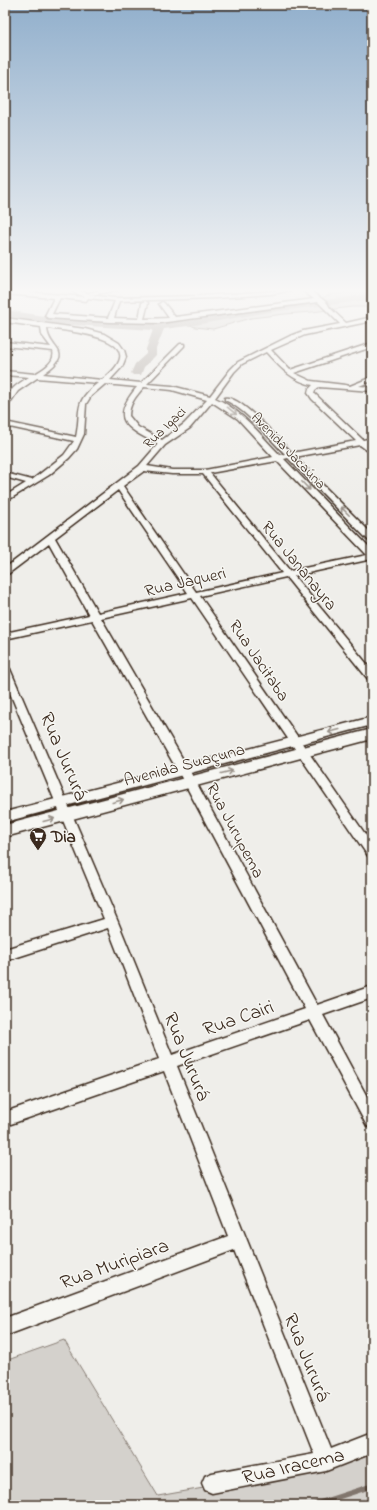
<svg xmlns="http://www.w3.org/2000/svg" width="377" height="1510" font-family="'Indie Flower',sans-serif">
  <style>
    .green { fill: #d4d1cc; stroke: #887e75 }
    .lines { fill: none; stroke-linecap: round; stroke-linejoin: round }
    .stream { stroke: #81766d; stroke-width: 5 }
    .river { fill: #afa8a1; fill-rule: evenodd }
    .minor-casing { stroke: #3b2a1e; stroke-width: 3 }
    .major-casing { stroke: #3b2a1e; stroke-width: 3 }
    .minor { fill: #f6f6f2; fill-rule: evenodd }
    .major { fill: #f6f6f2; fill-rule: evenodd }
    .oneway { stroke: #989088 }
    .labels { text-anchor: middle; stroke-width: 3; stroke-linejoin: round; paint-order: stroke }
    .far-street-label { font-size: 14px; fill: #3b2a1e; stroke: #f6f6f2 }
    .street-label { font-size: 17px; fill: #3b2a1e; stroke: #f6f6f2 }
    .poi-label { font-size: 17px; font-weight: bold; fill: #3b2a1e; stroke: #f6f6f2; text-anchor: start }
    .near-street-label { font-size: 20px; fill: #3b2a1e; stroke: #f6f6f2 }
  </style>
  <rect width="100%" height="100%" fill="#efeeea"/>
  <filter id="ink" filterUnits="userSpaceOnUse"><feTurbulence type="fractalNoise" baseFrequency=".025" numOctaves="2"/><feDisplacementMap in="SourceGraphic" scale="8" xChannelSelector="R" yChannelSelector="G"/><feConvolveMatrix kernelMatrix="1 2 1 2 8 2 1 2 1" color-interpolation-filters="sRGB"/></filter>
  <g filter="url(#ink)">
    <path class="green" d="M359,290H372V307H352L312,312L285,314L251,318L213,329L195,327L188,324L244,313L312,302L329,295Z
      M64,1340L158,1496L351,1462L372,1454V1501L360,1505H5V1361Z"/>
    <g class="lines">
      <path class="stream" d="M313,1505L372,1486"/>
      <path class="river" d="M372,293V299C341,304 310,307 278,311C240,316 202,325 164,329L156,349V355L144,367L141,375H133L131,373L135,364L146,354V349L153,330L57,324L5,316V310L57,318L156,324L194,320L278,305L343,298Z"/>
      <defs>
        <path id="minor" d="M5,290L85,297L69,290H76L97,296L115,298L197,296L292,290L271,294L216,298L119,301L114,318L139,319L142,303L145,301L148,303L144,319L169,318L159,304L162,302L164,303L175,317L314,299L302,290H309L322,299L327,303L330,308L346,323L372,317V321L305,335L271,350L290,370L372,343V347L294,373L311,381L345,385L350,386L372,377V381L359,386L372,387V391L319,387L315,390L314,393L363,440L372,438V442L367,443L372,448V454L360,445L295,457L372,534V542L369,541L288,458L284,459L372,550V559L294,576L372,670V680L368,679L286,577L200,596L372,844V858L368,856L192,598L101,618L196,782L317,1005L372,986V998L323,1015L372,1106V1128L367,1126L310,1020L177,1066L331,1449L372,1433V1453L326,1471L212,1493L205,1490L202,1483L205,1476L212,1473L314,1454L234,1250L5,1336V1318L228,1236L164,1071L5,1126V1112L159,1059L108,928L5,961V949L104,919L5,681V666L10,669L118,922L172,1055L305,1009L184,782L92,620L5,639V633L89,615L49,543L8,574L5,575V568L139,466L158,444C126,428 109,420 137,387L105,384L91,396L86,404L84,434L77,449L69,458L49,475L5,502V496L26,483L5,477V473L32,480L64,455L74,441L5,426V422L76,437C82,411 72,403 98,383L37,378L18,391L7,407L5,408C5,392 16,385 29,377L5,375V371L35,374C43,369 56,362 53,351L5,346V342L51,347L42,335L41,327L5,322V318L85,329L104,334L119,343L124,350L126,357L122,367L110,380L141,383L180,344H184V346L147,384L172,386L210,396L230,370L238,362L290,336L303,331L340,324L318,302L159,323L110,322L48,318L45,316L54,298L5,294ZM60,298L86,301L88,298L115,301L108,318L52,314ZM47,328C73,332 157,338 102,380L43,374C77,350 48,351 47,328ZM266,352C280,367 292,381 313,385L309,389L308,393L312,399L356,441L292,453C280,441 240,395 225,398V400C248,411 267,436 285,454L280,455C260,435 242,410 215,398L234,372L242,364ZM144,387L172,390L207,400L184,424L162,440L138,427L129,416C129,404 136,396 144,387ZM212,402L238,419L273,457L205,470H172L147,466L165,445L190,428ZM277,461L367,555L290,571L210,473ZM144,471L172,474H203L282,573L196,592L123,486ZM118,490L188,593L98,613L55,538Z
          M102,290H117L91,295L88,293Z"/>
        <path id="major" d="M372,717V725L5,822V812Z
          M372,729V739L5,837V825Z"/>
      </defs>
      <use href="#minor" class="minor-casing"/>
      <use href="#major" class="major-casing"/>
      <use href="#minor" class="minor"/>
      <use href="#major" class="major"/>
    </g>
    <defs><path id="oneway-shaft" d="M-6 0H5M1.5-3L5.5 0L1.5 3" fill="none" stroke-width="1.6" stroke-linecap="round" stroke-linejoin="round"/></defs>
    <g class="oneway">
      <use href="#oneway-shaft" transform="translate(232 411) rotate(39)"/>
      <use href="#oneway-shaft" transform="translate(306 486) rotate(46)"/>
      <use href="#oneway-shaft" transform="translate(345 511) rotate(-135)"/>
      <use href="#oneway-shaft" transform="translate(334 731) rotate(165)"/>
      <use href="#oneway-shaft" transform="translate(227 772) rotate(-14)"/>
      <use href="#oneway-shaft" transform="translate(118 801) rotate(-15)"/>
      <use href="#oneway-shaft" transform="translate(49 820) rotate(-15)"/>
    </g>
  </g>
  <linearGradient id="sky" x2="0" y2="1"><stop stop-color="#91afcc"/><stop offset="0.58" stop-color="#f8f7f6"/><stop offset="1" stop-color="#f8f7f6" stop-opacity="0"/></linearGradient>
  <rect width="377" height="501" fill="url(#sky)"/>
  <defs>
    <symbol id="supermarket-pin" viewBox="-11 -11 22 30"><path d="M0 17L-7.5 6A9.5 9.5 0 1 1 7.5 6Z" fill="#3b2a1e" stroke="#f6f6f2"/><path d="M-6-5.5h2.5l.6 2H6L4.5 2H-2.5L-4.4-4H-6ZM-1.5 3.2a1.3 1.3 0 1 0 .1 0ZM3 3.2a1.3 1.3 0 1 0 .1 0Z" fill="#fff"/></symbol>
  </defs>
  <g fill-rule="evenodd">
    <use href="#supermarket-pin" x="28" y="826" width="20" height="27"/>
  </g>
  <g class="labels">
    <g class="far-street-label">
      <text transform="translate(164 427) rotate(-44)" y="5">Rua Igaci</text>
      <text transform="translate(289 450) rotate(46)" y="5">Avenida Jacaúna</text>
    </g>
    <g class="street-label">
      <text transform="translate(300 565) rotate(51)" y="6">Rua Jananayra</text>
      <text transform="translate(185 581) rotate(-13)" y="6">Rua Jaqueri</text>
      <text transform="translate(260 660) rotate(56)" y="6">Rua Jacitaba</text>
      <text transform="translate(184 764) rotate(-15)" y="6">Avenida Suaçuna</text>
      <text transform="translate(236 830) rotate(62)" y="6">Rua Jurupema</text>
    </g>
    <g class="poi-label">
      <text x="51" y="842">Dia</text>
    </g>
    <g class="near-street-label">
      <text transform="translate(65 756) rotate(67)" y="7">Rua Jururá</text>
      <text transform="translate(238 1017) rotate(-19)" y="7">Rua Cairi</text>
      <text transform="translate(188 1056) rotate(68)" y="7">Rua Jururá</text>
      <text transform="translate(114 1263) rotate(-20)" y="7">Rua Muripiara</text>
      <text transform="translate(308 1357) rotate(68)" y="7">Rua Jururá</text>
      <text transform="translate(293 1465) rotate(-13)" y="7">Rua Iracema</text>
    </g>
  </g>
  <rect width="377" height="1510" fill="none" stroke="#f6f6f2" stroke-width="20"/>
  <rect x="10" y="10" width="357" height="1490" fill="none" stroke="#3b2a1e" stroke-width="1.5" filter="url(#ink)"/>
</svg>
